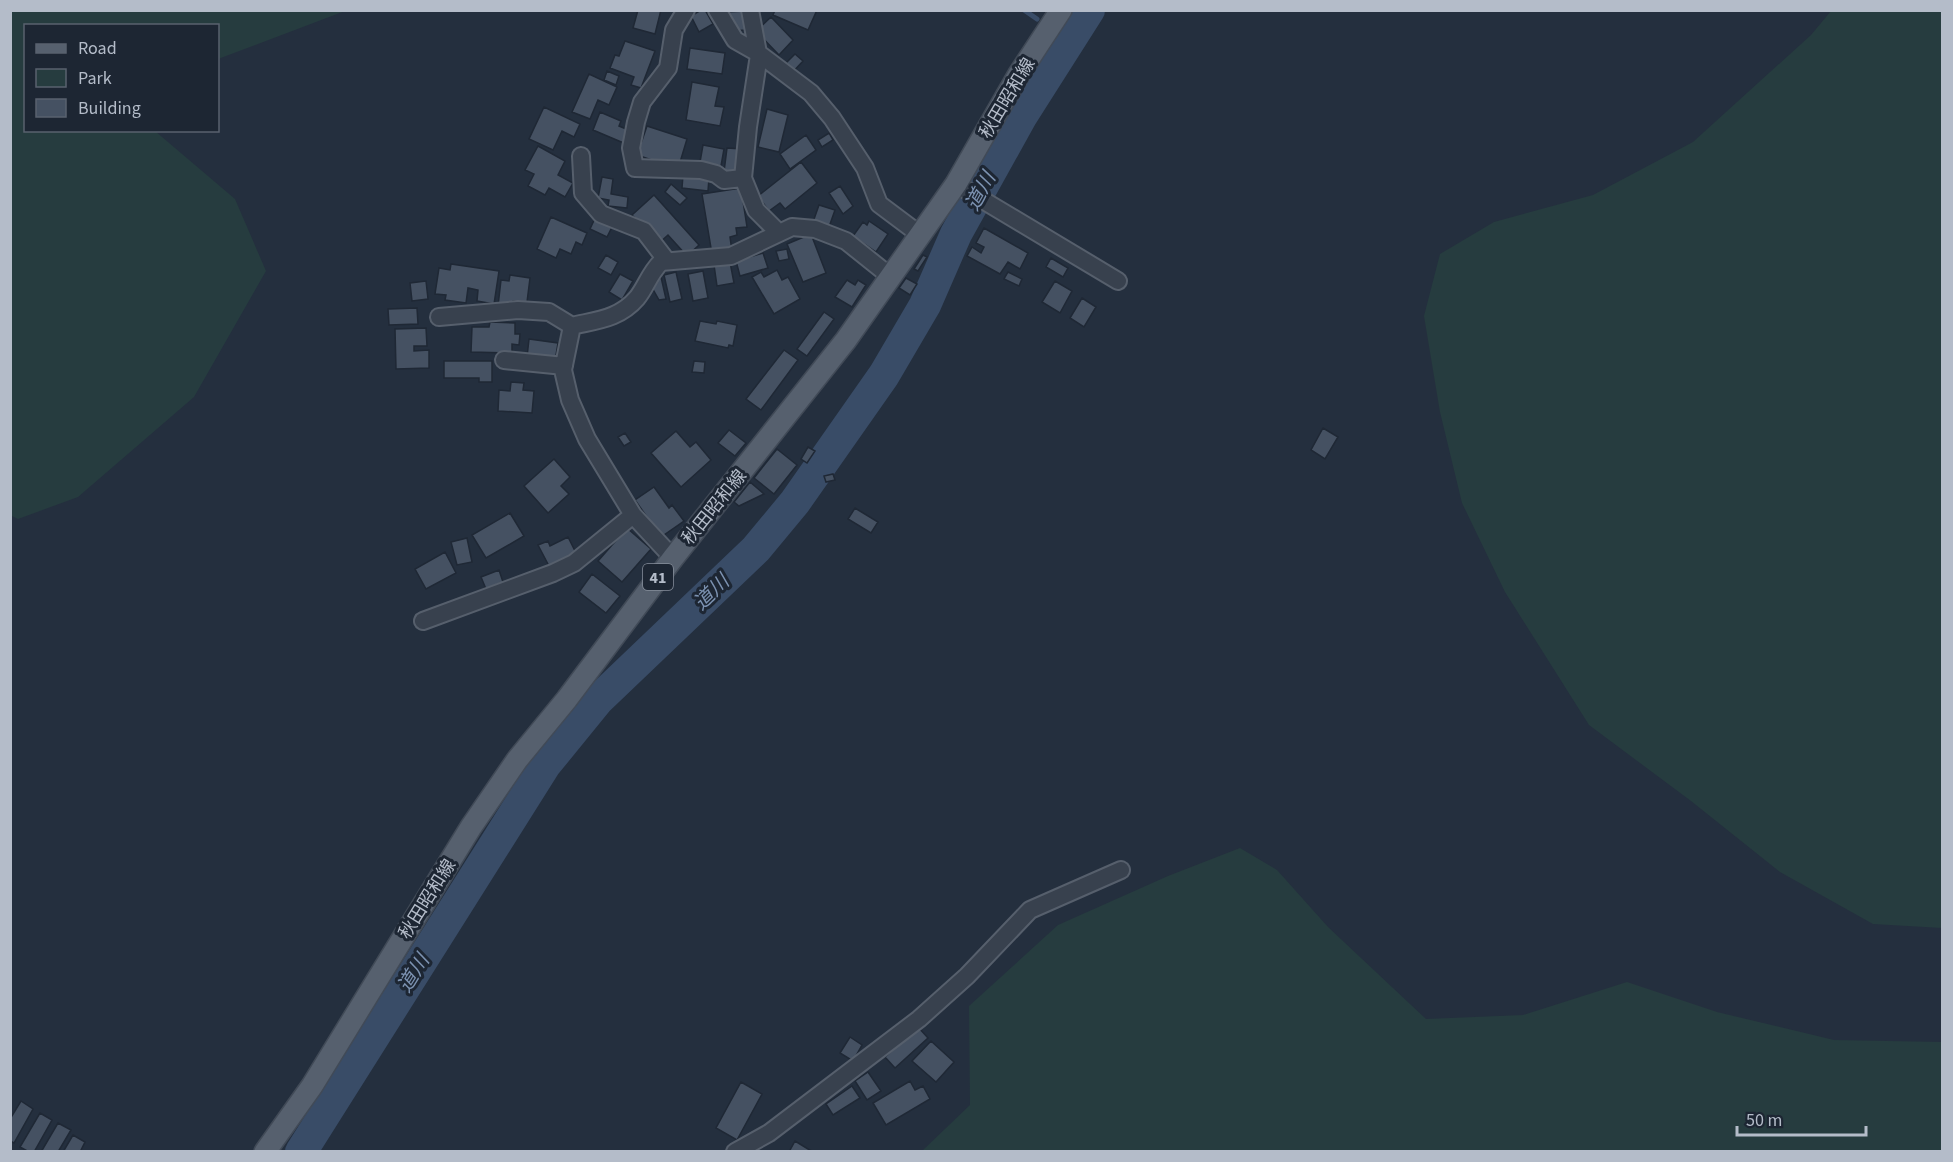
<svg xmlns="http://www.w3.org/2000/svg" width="1953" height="1162" font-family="'Source Sans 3','Noto Sans JP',sans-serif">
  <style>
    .green { fill: #263c3f }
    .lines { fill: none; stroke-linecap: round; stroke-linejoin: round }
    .stream { stroke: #394c67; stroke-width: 5 }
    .river { stroke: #394c67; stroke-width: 32 }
    .building { fill: #455162; stroke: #1f2835; stroke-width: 1.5 }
    .minor-casing { stroke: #565f6c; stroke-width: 20 }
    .major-casing { stroke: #414a57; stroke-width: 24 }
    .minor { stroke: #38414e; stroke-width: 16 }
    .major { stroke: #56606e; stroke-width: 21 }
    .labels { text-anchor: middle; stroke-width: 6; stroke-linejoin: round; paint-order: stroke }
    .shield { fill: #1d2633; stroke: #878f9c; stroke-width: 1.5 }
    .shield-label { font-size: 16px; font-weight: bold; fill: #b4bcc9 }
    .street-label { font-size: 18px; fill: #b4bcc9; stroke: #1d2633 }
    .water-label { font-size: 20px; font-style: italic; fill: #7c92b1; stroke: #1d2633 }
  </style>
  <rect width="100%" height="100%" fill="#242f3e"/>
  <path class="green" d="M11,10L345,11L218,59V26H26V130L155,131L235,199L266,271L194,397L78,497L18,519L10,515Z
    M1831,11H1942V928L1873,924L1780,872L1691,801L1589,725L1505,592L1462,503L1440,412L1424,316L1440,254L1494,222L1593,195L1693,142L1811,35Z
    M1240,848L1277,870L1328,927L1426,1019L1523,1015L1627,982L1717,1012L1834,1040L1942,1042V1151H922L970,1105L969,1006L1058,925L1168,876Z"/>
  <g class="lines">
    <path class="stream" d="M1024,10L1037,19
      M1062,37L1069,42"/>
    <path class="river" d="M301,1152L545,765L598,700L756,549L795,502L884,375L925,305L956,234L1021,117L1089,10"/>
  </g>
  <path class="building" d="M638,10H661L655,34L633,28Z
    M701,10H705L713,24L699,32L691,16Z
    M775,10H817L808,30L773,15Z
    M744,11L745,30L733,31L727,12Z
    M771,17L793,40L779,55L756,31Z
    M625,41L655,51L641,88L631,85L634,77L610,68L615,55L619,56Z
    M690,48L725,53L722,74L687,69Z
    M795,54L803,61L791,74L783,66Z
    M607,71L619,76L616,85L604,80Z
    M589,74L617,87L609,105L598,100L590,119L572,112Z
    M692,82L719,87L715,106L724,107L720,126L686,120Z
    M544,107L580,124L574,137L562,131L553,150L529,139Z
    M767,109L788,115L779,152L758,147Z
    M600,112L621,121L619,126L631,131L626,144L593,130Z
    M647,126L687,139L678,169L637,155Z
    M829,133L833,140L822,147L818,140Z
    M806,135L816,150L790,169L780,154Z
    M703,145L724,149L721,166L700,162Z
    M538,146L565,161L558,175L573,183L565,197L549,188L545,195L528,186L534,174L525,170Z
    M727,148L742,149L740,173L724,172Z
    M801,162L817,183L785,209L780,203L769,211L758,196Z
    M683,175L709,178L708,191L682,188Z
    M602,177L613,179L611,194L628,197L627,208L608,206L609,200L598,198Z
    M671,184L687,198L680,205L665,192Z
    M840,186L853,206L843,214L829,193Z
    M741,188L747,227L736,228L737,235L730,237L732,251L712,254L702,194Z
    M654,195L699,245L687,256L668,235L658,244L632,215Z
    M819,205L835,210L829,227L813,222Z
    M596,216L613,225L607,237L590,229Z
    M551,217L587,233L582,245L576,242L571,254L560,249L556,258L537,249Z
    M869,221L888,234L876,252L853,236L863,222L867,225Z
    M984,228L1028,253L1020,269L1008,262L1000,274L967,256L972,247L981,253L984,247L976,243Z
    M811,234L826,273L803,282L787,244Z
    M787,249L789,259L779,261L776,251Z
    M763,253L768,268L740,276L736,261Z
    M606,255L618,262L611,275L598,268Z
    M923,255L927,257L918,271L914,269Z
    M1051,258L1068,268L1063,277L1046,267Z
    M730,262L734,283L717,286L714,265Z
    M451,264L499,271L494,304L477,301L478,290L468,288L466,303L445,300L446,295L435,294L439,268L450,270Z
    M777,270L782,280L788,277L800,299L774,314L752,277L761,272L764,277Z
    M703,271L708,298L693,301L688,274Z
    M676,272L682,299L670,302L664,275Z
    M1008,272L1022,279L1019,286L1004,279Z
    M620,274L633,281L622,300L609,292Z
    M510,275L530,278L527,302L513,301L512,308L498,306L501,280L509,281Z
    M661,277L666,299L659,300L650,284Z
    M906,278L917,284L910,295L899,288Z
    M847,280L855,285L858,280L866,285L852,307L835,297Z
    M426,281L428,299L412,301L410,283Z
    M1055,281L1072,291L1060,313L1042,302Z
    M1082,298L1096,307L1084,327L1070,318Z
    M417,308L418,324L389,325L388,309Z
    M824,312L834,319L807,356L797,349Z
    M700,321L716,324L717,321L737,325L733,346L729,345L728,348L695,341Z
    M490,322L515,323V334H520L519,345L512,344V353L471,352L472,327H489Z
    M426,328L427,346H414V351L429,350V368L396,369L395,329Z
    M529,339L558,343L555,361L527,357Z
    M784,350L798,360L761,410L746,399Z
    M444,361H492V382H479V378H444Z
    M694,361L705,362L704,373L692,372Z
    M511,382L524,383L523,390L534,391L532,413L498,411L499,390L510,391Z
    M1323,428L1338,437L1325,459L1311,450Z
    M729,430L746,443L735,456L718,443Z
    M676,431L690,447L696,442L711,460L681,487L651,453Z
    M625,433L631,442L624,446L618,437Z
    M808,447L815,451L807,463L801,459Z
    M777,449L797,465L774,494L754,478Z
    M554,459L570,477L561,486L569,494L548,513L524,486Z
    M833,474L835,480L826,482L824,476Z
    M750,482L764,494L739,506L734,502Z
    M654,487L669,508L672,505L684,521L661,537L635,500Z
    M855,508L878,522L871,533L848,519Z
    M510,513L524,536L486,558L472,535Z
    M627,528L651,549L622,582L598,561Z
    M568,537L576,553L549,566L538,545L548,541L550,546Z
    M467,538L472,562L457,565L451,542Z
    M445,552L456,573L426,589L415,569Z
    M499,570L503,582L486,589L481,577Z
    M592,574L620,596L606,613L579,592Z
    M918,1027L928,1038L895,1068L885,1057Z
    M850,1037L862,1045L853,1061L840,1053Z
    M931,1041L954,1062L936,1082L912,1061Z
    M868,1072L881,1091L867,1100L855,1081Z
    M910,1081L915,1090L923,1086L930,1099L886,1125L873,1103Z
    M741,1082L762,1094L737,1140L716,1128Z
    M852,1086L860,1098L833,1115L826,1104Z
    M21,1101L33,1109L14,1143L10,1141V1119Z
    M40,1113L52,1120L34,1152H29L20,1147Z
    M58,1123L71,1130L58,1152H41Z
    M73,1135L85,1142L80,1152H63Z
    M795,1141L813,1152H789Z"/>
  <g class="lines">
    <defs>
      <path id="minor" d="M686,10L674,30L668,68L642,102L636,122L631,148L635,168L701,170L716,174L724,180L743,178
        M717,10L735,40L758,53
        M750,10L758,53L811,93L832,118L865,168L879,204L919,234
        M759,55L748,127L743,178L756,210L778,232
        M581,156L583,193L601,214L644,231L667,261
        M956,184L1118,281
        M439,317L518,310L549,312L572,326
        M504,360L564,366
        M673,558L633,515L587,439L570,400L563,370L572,326C597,320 619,319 637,298C646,287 649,274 661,262L731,256L792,227L815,229L846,241L891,277
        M423,621L553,573L574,563L633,515
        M735,1152L769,1133L919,1019L967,976L1030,910L1121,870"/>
      <path id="major" d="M265,1152L312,1086L471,827L517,760L567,699L673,558L846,340L956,184L1019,74L1061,10"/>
    </defs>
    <use href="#minor" class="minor-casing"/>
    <use href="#major" class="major-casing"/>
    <use href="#minor" class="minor"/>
    <use href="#major" class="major"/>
  </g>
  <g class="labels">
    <rect class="shield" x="643" y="564" width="30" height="26" rx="4.5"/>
    <g class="shield-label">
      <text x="658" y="583">41</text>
    </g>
    <g class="street-label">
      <text transform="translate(1007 98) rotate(-59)" y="6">秋田昭和線</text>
      <text transform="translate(714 507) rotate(-51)" y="6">秋田昭和線</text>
      <text transform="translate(427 899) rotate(-58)" y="6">秋田昭和線</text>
    </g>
    <g class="water-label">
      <text transform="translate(980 191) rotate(-61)" y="7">道川</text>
      <text transform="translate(711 592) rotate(-44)" y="7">道川</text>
      <text transform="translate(413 973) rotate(-58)" y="7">道川</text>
    </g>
  </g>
  <rect width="1953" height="1162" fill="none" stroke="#b4bcc9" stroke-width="24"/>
  <rect x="24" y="24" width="195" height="108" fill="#1d2633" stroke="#59626f" stroke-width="1.5"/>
  <rect x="36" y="44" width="30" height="9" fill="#56606e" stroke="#59626f" stroke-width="1.5"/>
  <text x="78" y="54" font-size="18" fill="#b4bcc9">Road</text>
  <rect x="36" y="69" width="30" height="18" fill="#263c3f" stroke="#59626f" stroke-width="1.5"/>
  <text x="78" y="84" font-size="18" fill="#b4bcc9">Park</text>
  <rect x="36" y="99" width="30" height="18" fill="#455162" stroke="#59626f" stroke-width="1.5"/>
  <text x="78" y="114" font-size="18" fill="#b4bcc9">Building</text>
  <path d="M1737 1126v9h129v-9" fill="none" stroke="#b4bcc9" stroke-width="3"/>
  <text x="1746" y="1126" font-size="18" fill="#b4bcc9" stroke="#1d2633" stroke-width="4.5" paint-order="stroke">50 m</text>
</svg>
